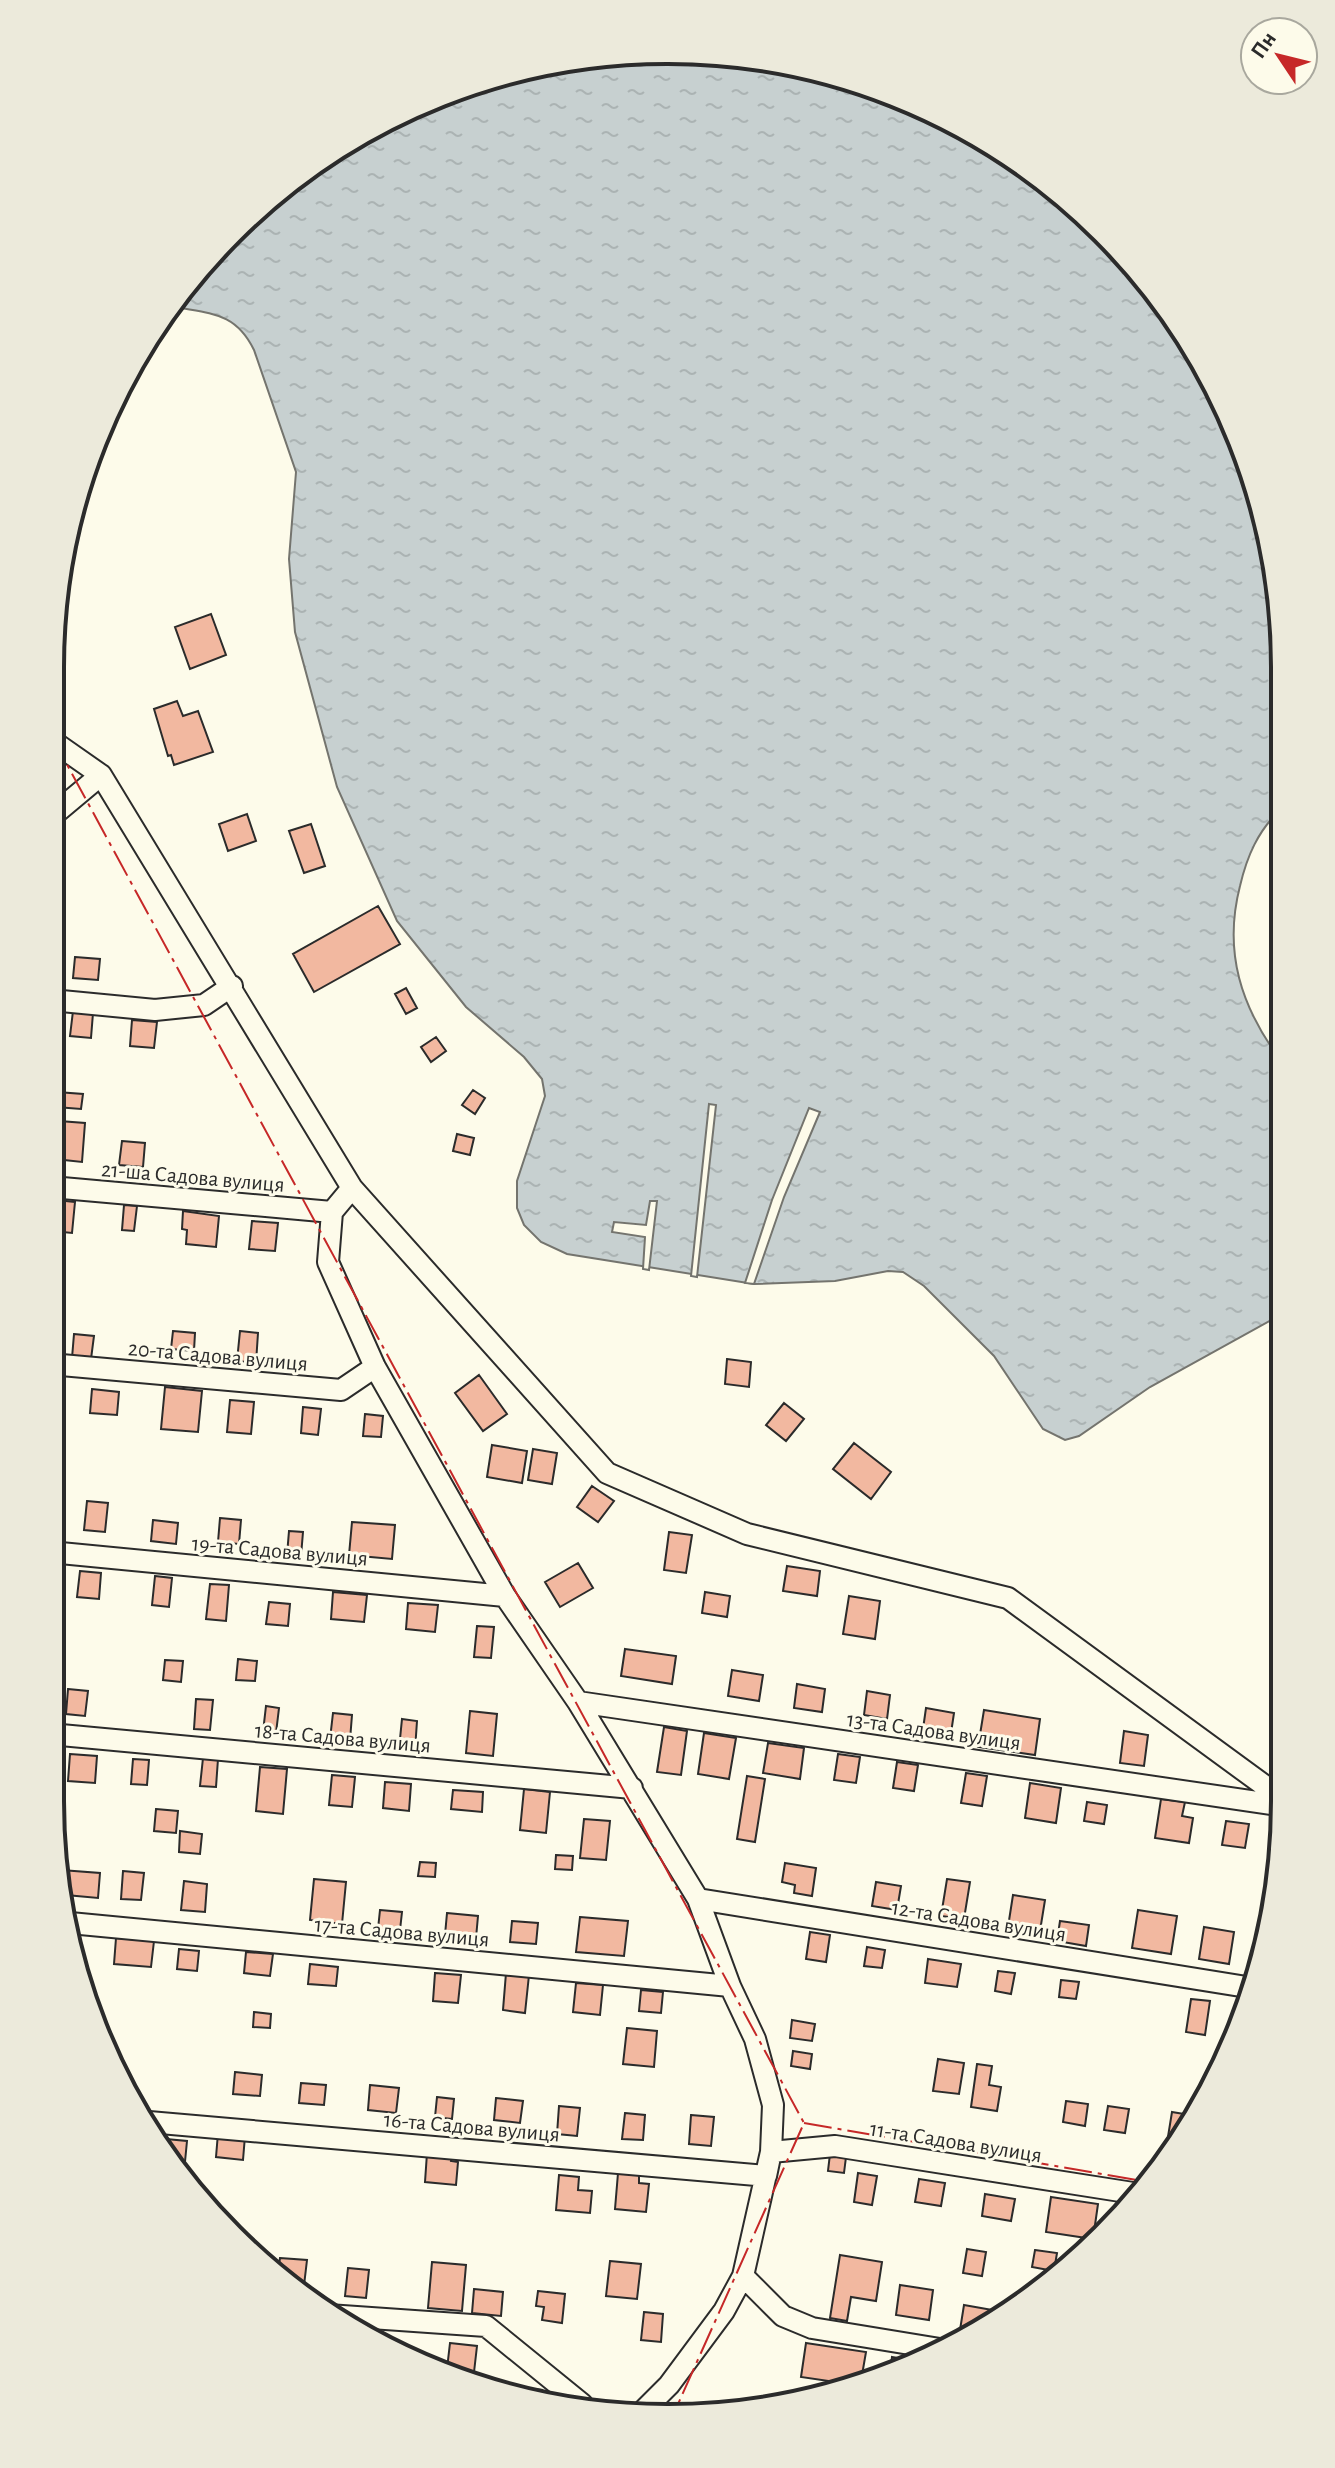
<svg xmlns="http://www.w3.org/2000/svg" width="1335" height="2468" font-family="'Alegreya Sans',sans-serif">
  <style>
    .water { fill: url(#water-ripples); stroke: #74746e; stroke-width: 2 }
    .pier { fill: #fdfbea; stroke: #74746e; stroke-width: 2 }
    .building { fill: #f2b8a0; stroke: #2b2b2b; stroke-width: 2 }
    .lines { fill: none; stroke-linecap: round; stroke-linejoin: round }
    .minor-casing { stroke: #2b2b2b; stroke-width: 24 }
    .minor { stroke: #fdfbea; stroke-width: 20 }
    .power { stroke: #c62828; stroke-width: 2; stroke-dasharray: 28 6 4 6; stroke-linecap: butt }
    .labels { text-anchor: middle; stroke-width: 6; stroke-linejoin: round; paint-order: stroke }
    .street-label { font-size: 22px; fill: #2b2b2b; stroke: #fdfbea }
    .rim { fill: none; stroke: #2b2b2b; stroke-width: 4 }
  </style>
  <defs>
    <pattern id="water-ripples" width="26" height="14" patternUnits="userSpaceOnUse" patternTransform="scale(2)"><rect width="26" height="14" fill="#c7d0d0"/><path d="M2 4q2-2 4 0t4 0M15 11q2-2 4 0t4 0" fill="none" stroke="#abb3b3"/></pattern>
  </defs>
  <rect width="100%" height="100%" fill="#fdfbea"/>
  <path class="water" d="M627,51L748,55L866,83L976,133L1104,231L1181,325L1252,469L1280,587V810C1258,831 1247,856 1240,886C1223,952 1241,1007 1281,1061L1282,1314L1150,1387L1079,1436L1065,1440L1043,1429L994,1356L924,1286L903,1272L888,1271L835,1281L754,1284L567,1254L541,1242L524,1225L517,1208V1181L545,1096L542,1079L524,1057L466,1007L397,921L337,787L295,632L289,559L296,472L254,350C235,311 209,314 171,306C252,192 372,112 506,72C544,60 587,58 627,51Z"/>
  <path class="pier" d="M709,1104L716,1105L697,1277L691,1276Z
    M809,1108L820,1112L784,1197L754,1284L745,1283L772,1200Z
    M650,1201H657L649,1270L643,1269L645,1237L612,1232L614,1222L646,1225Z"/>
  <path class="building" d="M211,614L226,655L190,669L175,627Z
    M177,701L183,716L198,711L213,752L174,765L171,755L168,756L154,709Z
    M247,814L256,841L228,851L219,824Z
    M311,824L325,866L304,873L289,831Z
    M378,906L400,944L314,992L293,954Z
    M75,957L100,959L98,980L73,978Z
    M406,988L417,1008L406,1014L395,994Z
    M73,1011L93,1013L91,1038L70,1036Z
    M132,1020L157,1022L154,1048L130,1046Z
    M436,1037L446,1051L431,1062L421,1047Z
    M473,1090L485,1098L475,1114L462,1105Z
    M57,1092L83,1094L81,1109L56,1107Z
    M59,1121L85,1123L82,1162L55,1159Z
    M457,1134L474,1138L470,1155L453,1151Z
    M122,1141L145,1143L143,1167L119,1165Z
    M56,1200L75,1202L72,1233L53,1231Z
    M124,1205L137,1206L134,1231L122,1230Z
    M183,1211L219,1216L216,1247L186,1244L187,1230L182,1229Z
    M252,1221L278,1223L275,1251L249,1249Z
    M173,1331L195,1333L194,1351L171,1349Z
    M240,1331L258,1333L256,1363L237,1361Z
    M74,1334L94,1336L91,1359L72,1358Z
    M727,1359L751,1362L749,1387L725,1384Z
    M479,1375L507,1414L483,1431L455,1393Z
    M165,1387L202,1391L198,1432L161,1429Z
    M92,1389L119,1392L117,1415L90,1413Z
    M230,1400L254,1402L251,1434L227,1432Z
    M784,1403L804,1419L786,1441L766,1425Z
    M303,1407L321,1409L318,1435L301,1433Z
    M365,1414L383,1416L381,1437L363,1436Z
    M854,1443L891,1472L871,1499L833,1469Z
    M492,1445L527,1451L522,1483L487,1477Z
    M533,1449L557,1453L552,1484L528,1480Z
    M592,1486L614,1501L598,1522L577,1507Z
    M87,1501L108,1503L105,1532L84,1530Z
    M50,1502L57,1503L54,1541H50Z
    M220,1518L241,1520L239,1544L218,1542Z
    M153,1520L178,1523L176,1544L151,1541Z
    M352,1522L395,1525L392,1559L349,1555Z
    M289,1531L303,1532L301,1556L287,1555Z
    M669,1532L692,1535L686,1573L664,1570Z
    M578,1563L593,1588L560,1607L545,1582Z
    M787,1566L820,1571L817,1596L783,1591Z
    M80,1571L101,1573L99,1599L77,1597Z
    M155,1576L172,1578L169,1607L152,1605Z
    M210,1584L229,1585L226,1621L206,1619Z
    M333,1592L367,1595L364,1622L331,1619Z
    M705,1592L730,1596L727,1617L702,1613Z
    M849,1596L880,1601L875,1639L843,1634Z
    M269,1602L290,1604L288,1626L266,1624Z
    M408,1603L438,1605L435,1632L406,1629Z
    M477,1626L494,1627L491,1658L474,1657Z
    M625,1649L676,1656L672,1684L621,1676Z
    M238,1659L257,1661L255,1681L236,1680Z
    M165,1660L183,1661L181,1682L163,1680Z
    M732,1670L763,1675L759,1701L728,1696Z
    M797,1684L825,1689L822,1712L794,1708Z
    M68,1689L88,1691L85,1716L66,1714Z
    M867,1691L890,1695L887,1719L864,1715Z
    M196,1699L213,1700L210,1730L194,1729Z
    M266,1706L279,1708L276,1733L263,1732Z
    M926,1708L954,1713L951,1733L923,1729Z
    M984,1710L1040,1719L1035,1755L978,1747Z
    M470,1711L497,1714L493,1756L466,1753Z
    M333,1713L352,1715L350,1740L330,1739Z
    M402,1719L417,1721L415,1750L399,1749Z
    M664,1727L687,1731L681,1775L657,1772Z
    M1124,1731L1148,1735L1144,1766L1120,1763Z
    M704,1733L736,1738L729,1779L698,1774Z
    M768,1743L804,1748L800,1779L763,1773Z
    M70,1754L97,1756L95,1783L68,1781Z
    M838,1754L860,1757L856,1783L834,1780Z
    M203,1758L218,1759L216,1787L200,1786Z
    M133,1759L149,1760L147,1785L131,1784Z
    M897,1762L918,1765L914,1791L893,1788Z
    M260,1767L287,1769L283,1814L256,1811Z
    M966,1773L987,1776L982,1806L961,1803Z
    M332,1775L355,1777L352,1807L329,1805Z
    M747,1776L765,1779L755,1842L737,1839Z
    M385,1782L411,1784L409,1811L383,1808Z
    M1030,1783L1061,1788L1056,1823L1025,1818Z
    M524,1789L550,1792L546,1833L520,1830Z
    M453,1790L483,1792L482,1812L451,1809Z
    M1161,1799L1185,1802L1182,1816L1193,1818L1189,1843L1155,1838Z
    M1087,1802L1107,1805L1104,1824L1084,1821Z
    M156,1809L178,1811L176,1833L154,1831Z
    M584,1819L610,1821L606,1860L580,1858Z
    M1226,1821L1249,1824L1245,1848L1222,1845Z
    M180,1831L202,1834L200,1854L179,1852Z
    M556,1855L573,1856L572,1870L555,1869Z
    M420,1862L436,1863L435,1877L418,1876Z
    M785,1863L816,1868L812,1896L794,1893L795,1885L782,1882Z
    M61,1870L100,1873L98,1898L66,1895Z
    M123,1871L144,1873L141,1900L121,1899Z
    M314,1879L346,1882L342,1924L310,1920Z
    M947,1879L970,1882L964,1919L941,1916Z
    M184,1881L207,1884L205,1912L181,1910Z
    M876,1882L901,1886L897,1910L872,1906Z
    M1013,1895L1045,1900L1040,1931L1008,1927Z
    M380,1910L402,1912L400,1930L378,1929Z
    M1138,1910L1177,1916L1171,1954L1132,1948Z
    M447,1913L478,1916L476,1938L445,1935Z
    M580,1917L628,1921L624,1956L576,1952Z
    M512,1921L538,1923L536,1944L510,1942Z
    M1060,1921L1089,1925L1086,1946L1057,1941Z
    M1204,1927L1234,1932L1229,1964L1199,1959Z
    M810,1932L830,1935L826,1962L806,1959Z
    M116,1938L154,1941L151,1967L114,1964Z
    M867,1947L885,1950L882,1968L864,1966Z
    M179,1949L199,1951L197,1971L177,1969Z
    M246,1952L273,1954L270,1976L244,1973Z
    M928,1959L961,1964L957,1987L925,1983Z
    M310,1964L338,1967L336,1986L308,1984Z
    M998,1971L1015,1973L1011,1994L995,1991Z
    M435,1973L461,1975L458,2003L433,2001Z
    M506,1973L529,1975L525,2013L503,2010Z
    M1061,1980L1079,1982L1076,1999L1059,1997Z
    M576,1983L603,1985L600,2015L573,2012Z
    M641,1990L663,1992L661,2013L639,2011Z
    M1191,1999L1210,2001L1205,2035L1186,2032Z
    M254,2012L271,2014L270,2028L253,2027Z
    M792,2020L815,2024L812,2041L790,2038Z
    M627,2028L657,2031L654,2067L623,2064Z
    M793,2051L812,2054L810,2069L791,2066Z
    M938,2059L964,2063L959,2094L933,2091Z
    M977,2064L992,2066L989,2085L1001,2087L997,2111L971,2107Z
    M235,2072L262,2075L260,2096L233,2094Z
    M301,2083L326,2085L324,2105L299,2103Z
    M370,2085L399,2088L396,2113L368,2110Z
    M437,2097L454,2099L452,2119L435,2117Z
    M496,2098L523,2101L520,2123L494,2120Z
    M1066,2101L1088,2104L1085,2126L1063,2122Z
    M559,2106L580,2108L577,2136L557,2134Z
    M1108,2106L1129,2109L1125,2133L1104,2130Z
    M1172,2112L1196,2116L1169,2149H1166Z
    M625,2113L645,2115L643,2140L622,2139Z
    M691,2115L714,2117L711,2146L689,2144Z
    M218,2133L245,2136L243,2160L216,2157Z
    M166,2139L187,2141L184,2172L175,2171L165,2153Z
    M427,2153L452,2155L451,2161L458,2162L456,2185L425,2182Z
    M830,2154L846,2157L844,2173L828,2171Z
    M618,2173L639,2175V2183L649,2184L646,2212L615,2209Z
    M858,2173L877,2176L872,2205L854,2202Z
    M559,2175L579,2177L578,2190L592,2191L590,2213L556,2210Z
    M919,2179L945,2183L941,2206L915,2202Z
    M985,2194L1015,2199L1011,2221L982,2216Z
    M1051,2197L1098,2204L1093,2239L1046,2232Z
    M967,2249L986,2252L982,2276L963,2273Z
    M1035,2250L1057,2253L1054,2271L1032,2267Z
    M840,2255L882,2262L876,2301L851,2297L847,2321L830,2318Z
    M280,2258L307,2260L303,2294L278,2271Z
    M610,2261L641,2264L637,2299L606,2296Z
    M432,2262L466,2265L462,2311L428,2308Z
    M348,2268L369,2270L366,2298L345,2296Z
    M900,2285L933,2290L929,2320L896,2315Z
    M474,2289L503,2292L501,2316L472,2313Z
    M538,2291L565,2294L562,2323L542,2320L544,2307L536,2306Z
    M964,2305L998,2311L997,2313L968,2331L960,2330Z
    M644,2312L663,2314L661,2342L641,2340Z
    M450,2343L477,2346L473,2381L447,2369Z
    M806,2343L866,2352L861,2381L849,2384L801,2377Z
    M892,2357L917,2361V2363L890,2374Z
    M504,2386L542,2390L541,2400L508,2397L503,2395Z"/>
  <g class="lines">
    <defs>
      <path id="minor" d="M51,740L101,775L352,1188L607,1473L747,1534L1008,1598L1284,1800
        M51,811H58L101,775
        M51,1000L155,1010L204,1005L232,986
        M51,1187L332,1212
        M352,1188L332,1212L328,1262L375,1367L505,1596L578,1702L698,1899L730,1986L755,2039L773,2105L771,2152L743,2276L724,2311L669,2385L644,2410
        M50,1364L341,1390L375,1367
        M50,1552L505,1596
        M578,1702L1284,1806
        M50,1734L632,1788
        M698,1899L1253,1988
        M70,1923L730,1986
        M149,2122L766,2176L771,2152L835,2146L1133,2193
        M743,2276L783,2316L812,2328L940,2349
        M328,2315L486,2326L582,2404"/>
    </defs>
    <use href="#minor" class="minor-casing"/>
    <use href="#minor" class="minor"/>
    <path class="power" d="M51,735L804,2123L674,2413
      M804,2123L1143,2181"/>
  </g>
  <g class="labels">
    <g class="street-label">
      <text transform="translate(193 1176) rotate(5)" y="8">21-ша Садова вулиця</text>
      <text transform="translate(218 1355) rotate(5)" y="8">20-та Садова вулиця</text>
      <text transform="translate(280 1550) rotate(5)" y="8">19-та Садова вулиця</text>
      <text transform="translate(934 1730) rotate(8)" y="8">13-та Садова вулиця</text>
      <text transform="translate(343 1737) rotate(5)" y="8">18-та Садова вулиця</text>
      <text transform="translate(979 1920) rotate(9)" y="8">12-та Садова вулиця</text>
      <text transform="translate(402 1931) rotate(5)" y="8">17-та Садова вулиця</text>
      <text transform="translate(472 2126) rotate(5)" y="8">16-та Садова вулиця</text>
      <text transform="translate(956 2141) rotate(9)" y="8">11-та Садова вулиця</text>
    </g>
  </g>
  <path d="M0 0H1335V2468H0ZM667 64H668A603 603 0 0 1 1271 667V1801A603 603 0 0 1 668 2404H667A603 603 0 0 1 64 1801V667A603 603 0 0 1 667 64Z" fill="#eceadb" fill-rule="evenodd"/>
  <path class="rim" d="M667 64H668A603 603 0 0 1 1271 667V1801A603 603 0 0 1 668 2404H667A603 603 0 0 1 64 1801V667A603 603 0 0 1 667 64Z"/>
  <g transform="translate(1279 56) rotate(305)"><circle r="38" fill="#fdfbea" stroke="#a9a89e" stroke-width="2"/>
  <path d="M0-6L14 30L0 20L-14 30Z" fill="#c62828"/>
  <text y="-12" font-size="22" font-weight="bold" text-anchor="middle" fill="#2b2b2b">Пн</text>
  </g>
</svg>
